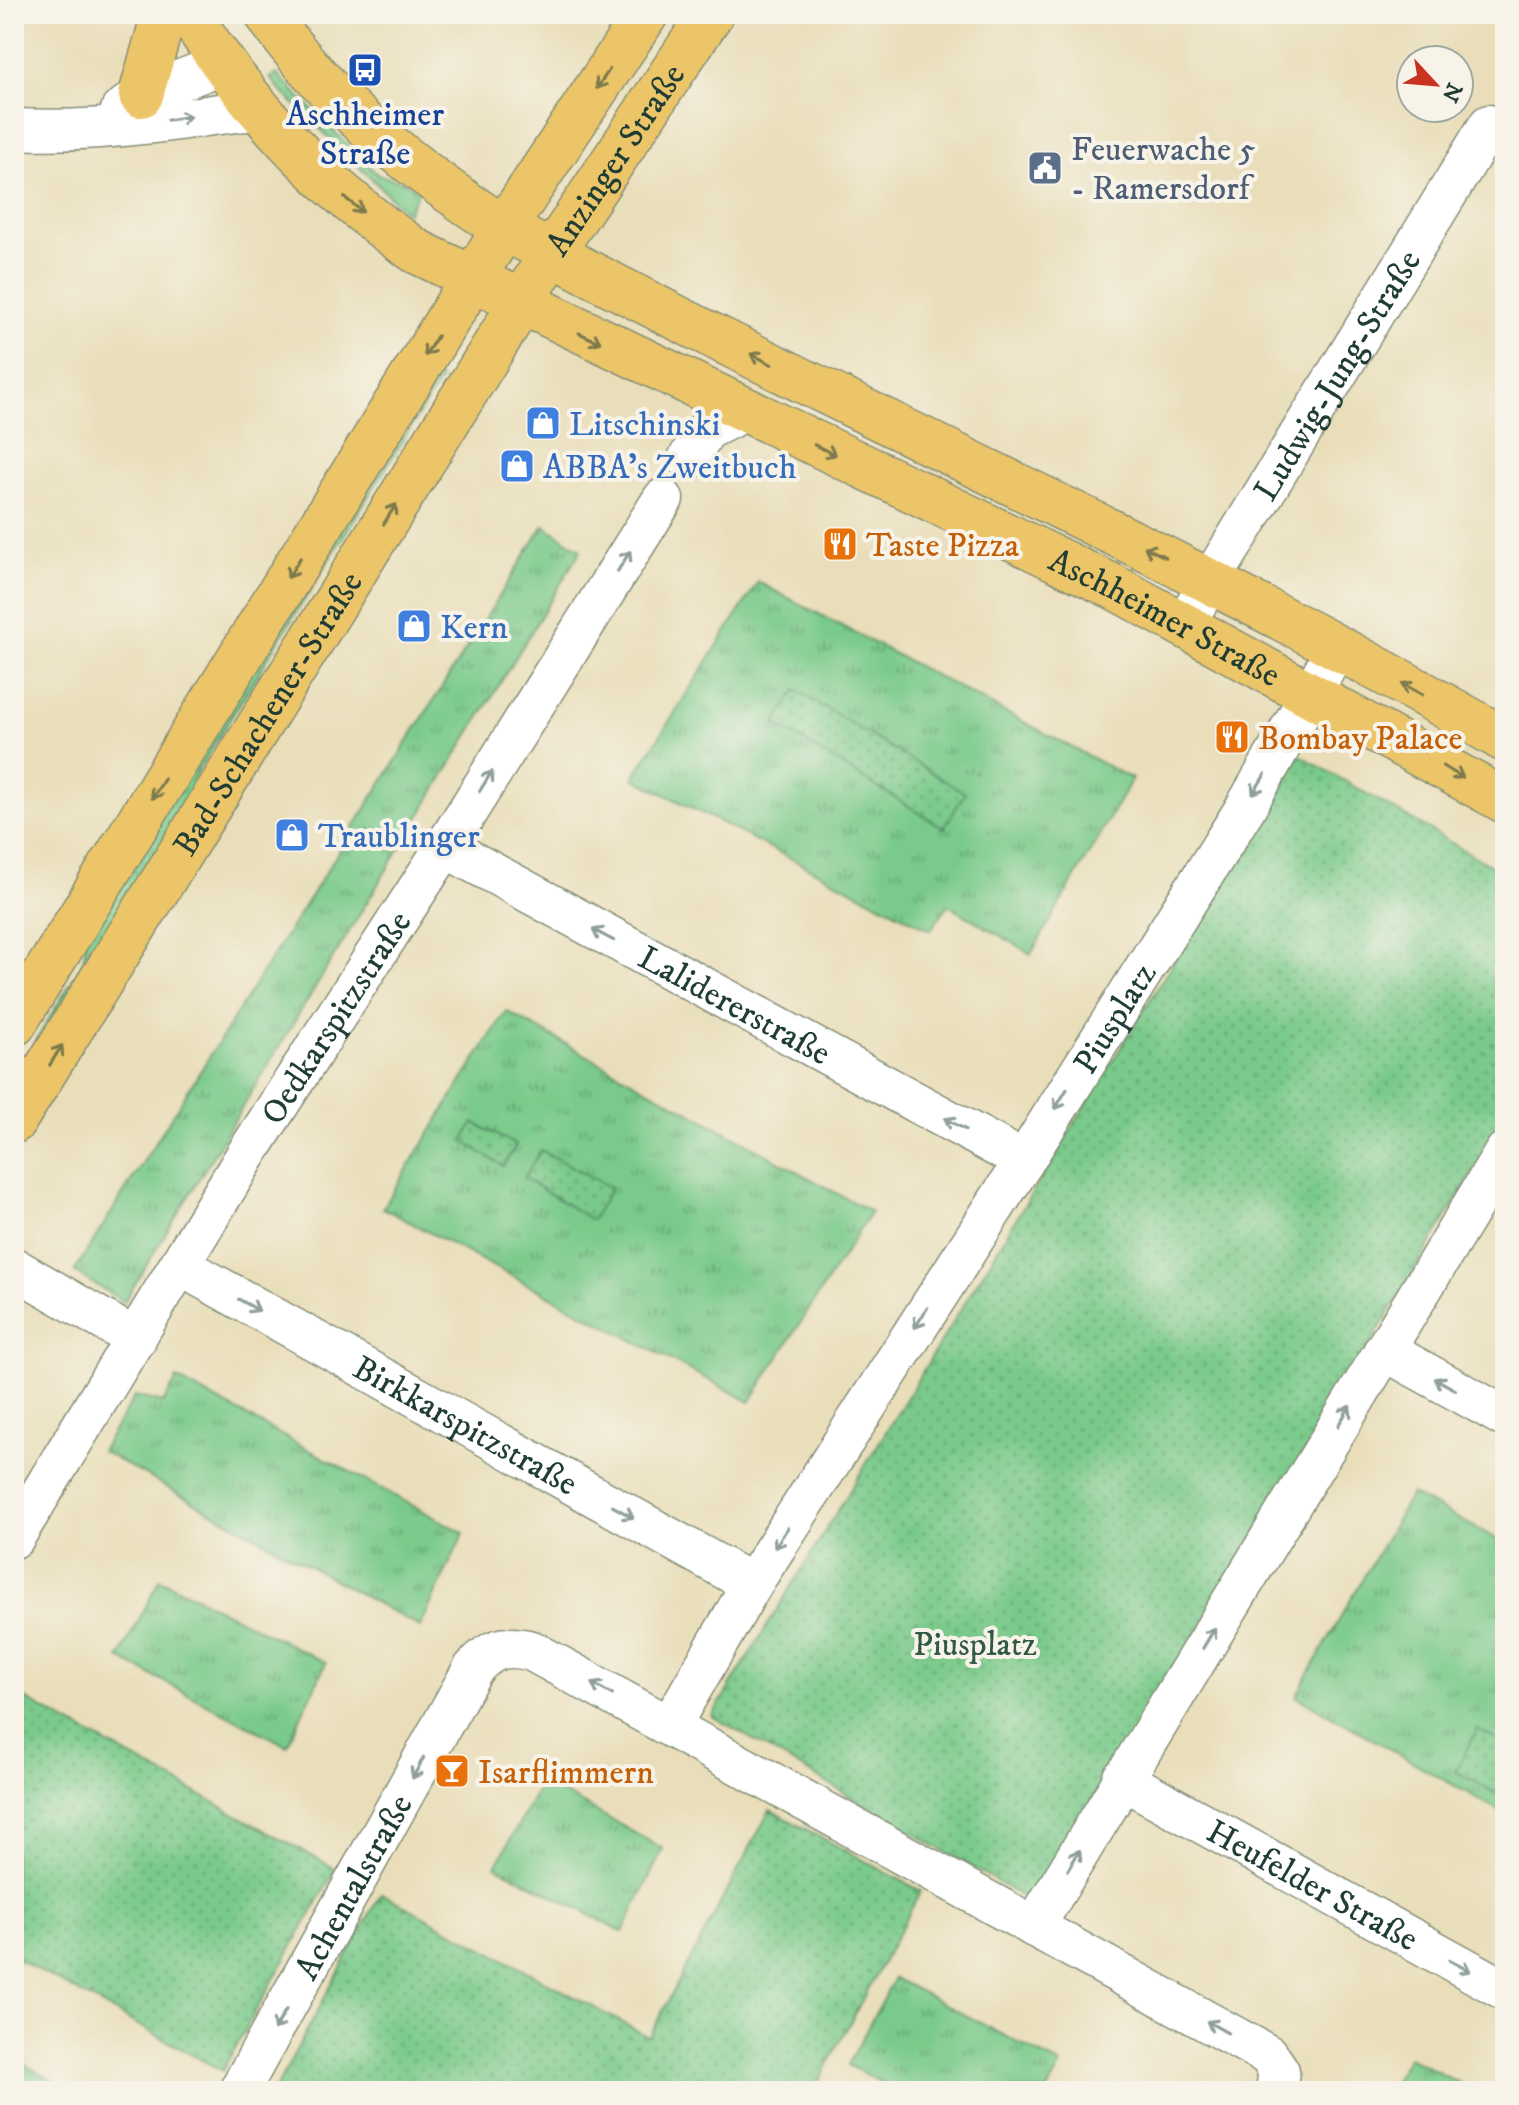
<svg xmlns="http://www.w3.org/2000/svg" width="1519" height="2105" font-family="'IM FELL DW Pica',serif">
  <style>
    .grass { fill: url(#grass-tufts); stroke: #4c8460; stroke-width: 2 }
    .park { fill: url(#park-dots); stroke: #4c8460; stroke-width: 2 }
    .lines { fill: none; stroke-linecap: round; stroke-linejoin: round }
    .minor-casing { stroke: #848e76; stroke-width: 43 }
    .major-casing { stroke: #848e76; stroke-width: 47 }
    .minor { stroke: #fff; stroke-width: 40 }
    .major { stroke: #edc569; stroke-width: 44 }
    .oneway { stroke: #7c7a4c }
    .oneway2 { stroke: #8f9e9a }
    .labels { text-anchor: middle; stroke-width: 8; stroke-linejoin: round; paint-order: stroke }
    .transit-label { font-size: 34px; fill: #164399; stroke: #f7f3e8 }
    .service-label { font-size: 34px; fill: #4e5e75; stroke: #f7f3e8; text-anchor: start }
    .street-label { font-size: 34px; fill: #1f3d34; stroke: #f7f3e8 }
    .shop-label { font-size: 34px; fill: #366cbe; stroke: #f7f3e8; text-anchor: start }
    .food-label { font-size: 34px; fill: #c56008; stroke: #f7f3e8; text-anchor: start }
    .park-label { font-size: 34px; fill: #315945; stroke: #f7f3e8 }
  </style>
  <defs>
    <pattern id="grass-tufts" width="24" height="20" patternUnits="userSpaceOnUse" patternTransform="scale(2)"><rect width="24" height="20" fill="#7aca8b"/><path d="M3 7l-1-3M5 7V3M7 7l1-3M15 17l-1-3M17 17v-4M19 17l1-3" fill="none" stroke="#63a572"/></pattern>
    <pattern id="park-dots" width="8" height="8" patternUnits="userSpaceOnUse" patternTransform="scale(2)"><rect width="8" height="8" fill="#7aca8b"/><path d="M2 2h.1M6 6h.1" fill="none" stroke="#63a572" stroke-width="1.8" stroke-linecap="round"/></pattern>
  </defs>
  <rect width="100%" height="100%" fill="#f7f3e8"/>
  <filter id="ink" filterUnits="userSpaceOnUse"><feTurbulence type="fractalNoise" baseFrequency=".0125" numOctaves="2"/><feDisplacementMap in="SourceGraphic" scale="16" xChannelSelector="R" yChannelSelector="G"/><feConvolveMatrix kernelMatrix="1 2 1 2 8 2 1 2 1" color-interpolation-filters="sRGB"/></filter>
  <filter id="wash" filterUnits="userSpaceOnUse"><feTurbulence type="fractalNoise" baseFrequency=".006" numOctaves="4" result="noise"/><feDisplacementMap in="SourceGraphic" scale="32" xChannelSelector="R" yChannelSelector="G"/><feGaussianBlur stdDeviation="1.8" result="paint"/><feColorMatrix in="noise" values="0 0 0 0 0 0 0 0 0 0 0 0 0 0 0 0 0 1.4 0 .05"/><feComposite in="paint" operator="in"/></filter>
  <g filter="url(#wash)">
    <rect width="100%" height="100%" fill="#e9deb9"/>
    <path class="grass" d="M277,74L378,175L405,182L419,191L407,213L281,91L270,78Z
      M433,374L441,379L193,779L184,819L14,1093V1076L83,963L86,936Z
      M544,525L581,550L124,1302L74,1272Z
      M758,582L1132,779L1031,954L948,905L931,930L633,778Z
      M506,1011L871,1212L750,1402L383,1208Z
      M177,1379L464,1533L420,1627L101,1451L135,1396L163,1403Z
      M1411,1494L1505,1543V1814L1296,1696Z
      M160,1579L326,1663L287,1746L119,1658Z
      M542,1781L663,1849L623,1932L496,1866Z
      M894,1978L1061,2065L1047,2091H897L848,2065Z
      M1408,2057L1475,2091H1388Z
      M14,2058L60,2085L14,2091Z"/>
    <path class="park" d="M796,690L965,793L944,828L775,724Z
      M1300,755L1505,874V1119L1035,1904L712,1716Z
      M474,1123L516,1145L503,1166L463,1141Z
      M541,1150L611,1188L592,1220L524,1178Z
      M14,1693L336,1869L222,2071L14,1957Z
      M1478,1729L1505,1744V1798L1455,1771Z
      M770,1810L921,1891L813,2091H281L276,2088L381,1893L649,2037Z"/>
  </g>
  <g filter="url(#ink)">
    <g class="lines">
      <defs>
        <g id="minor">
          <path d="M121,110L141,95L223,64"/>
          <path d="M14,129C55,131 102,129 143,124C183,121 220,112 260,110"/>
          <path d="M688,459L706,430L744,411"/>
          <path id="s1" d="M1184,624L1489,125"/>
          <path id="s2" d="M445,847L1024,1161"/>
          <path id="s3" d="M181,1266L752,1584"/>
          <path d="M14,1268L136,1339"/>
          <path d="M1384,1350L1505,1417"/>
          <path id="s4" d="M14,1538L248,1152L445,847L663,499"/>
          <path id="s5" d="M670,1726L752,1584L1024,1161L1244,810L1337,648"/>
          <path id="s6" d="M1122,1779L1505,1990"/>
          <path d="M1034,1927L1505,1152"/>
          <path id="s7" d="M239,2091L473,1669C491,1648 505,1644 532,1651L1268,2055L1279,2071L1276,2091"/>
        </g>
        <g id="major">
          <path id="s8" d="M189,14C249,107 324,189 416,251L1114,587L1505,801"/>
          <path d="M267,14C327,102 415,171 504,228C834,405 1180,553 1505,740"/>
          <path d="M141,95L164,14"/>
          <path d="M14,1024L504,228L646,14"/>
          <path id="s9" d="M14,1121L552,253L711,14"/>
        </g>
      </defs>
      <use href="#minor" class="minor-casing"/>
      <use href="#major" class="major-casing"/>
      <use href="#minor" class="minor"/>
      <use href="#major" class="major"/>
    </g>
    <defs><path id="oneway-shaft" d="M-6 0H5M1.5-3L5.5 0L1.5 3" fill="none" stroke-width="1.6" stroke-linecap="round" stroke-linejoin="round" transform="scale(2)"/></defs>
    <g class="oneway">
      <use href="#oneway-shaft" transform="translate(603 79) rotate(124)"/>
      <use href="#oneway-shaft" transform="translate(354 205) rotate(39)"/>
      <use href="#oneway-shaft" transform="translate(590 338) rotate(25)"/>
      <use href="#oneway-shaft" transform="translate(431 346) rotate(122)"/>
      <use href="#oneway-shaft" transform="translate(761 359) rotate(-153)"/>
      <use href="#oneway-shaft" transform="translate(825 450) rotate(26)"/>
      <use href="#oneway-shaft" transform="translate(390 514) rotate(-58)"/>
      <use href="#oneway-shaft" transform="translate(1155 552) rotate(-154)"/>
      <use href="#oneway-shaft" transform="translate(294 568) rotate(122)"/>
      <use href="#oneway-shaft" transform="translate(1412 689) rotate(-151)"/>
      <use href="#oneway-shaft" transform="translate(1453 772) rotate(29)"/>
      <use href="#oneway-shaft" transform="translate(158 789) rotate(122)"/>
      <use href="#oneway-shaft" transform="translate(56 1055) rotate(-58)"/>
    </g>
    <g class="oneway2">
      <use href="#oneway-shaft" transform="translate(179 118) rotate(-10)"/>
      <use href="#oneway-shaft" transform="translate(624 561) rotate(-58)"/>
      <use href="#oneway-shaft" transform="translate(486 781) rotate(-58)"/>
      <use href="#oneway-shaft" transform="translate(1259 784) rotate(122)"/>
      <use href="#oneway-shaft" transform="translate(603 935) rotate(-152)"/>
      <use href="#oneway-shaft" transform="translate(1061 1099) rotate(121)"/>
      <use href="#oneway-shaft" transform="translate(955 1124) rotate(-152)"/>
      <use href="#oneway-shaft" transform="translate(249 1305) rotate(29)"/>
      <use href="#oneway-shaft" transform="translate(921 1318) rotate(122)"/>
      <use href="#oneway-shaft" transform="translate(1445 1384) rotate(-151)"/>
      <use href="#oneway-shaft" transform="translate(1344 1416) rotate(-59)"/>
      <use href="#oneway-shaft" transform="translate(623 1512) rotate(29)"/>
      <use href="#oneway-shaft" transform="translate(781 1538) rotate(123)"/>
      <use href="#oneway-shaft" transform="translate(1209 1638) rotate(-59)"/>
      <use href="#oneway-shaft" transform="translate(602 1689) rotate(-151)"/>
      <use href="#oneway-shaft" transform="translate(418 1768) rotate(118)"/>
      <use href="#oneway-shaft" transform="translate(1074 1860) rotate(-59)"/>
      <use href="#oneway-shaft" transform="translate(1460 1966) rotate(28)"/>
      <use href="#oneway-shaft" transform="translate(280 2020) rotate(120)"/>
      <use href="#oneway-shaft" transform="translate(1217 2027) rotate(-151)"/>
    </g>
  </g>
  <defs>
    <symbol id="bus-square" viewBox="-11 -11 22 22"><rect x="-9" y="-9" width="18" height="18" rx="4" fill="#1a4fb4" stroke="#f7f3e8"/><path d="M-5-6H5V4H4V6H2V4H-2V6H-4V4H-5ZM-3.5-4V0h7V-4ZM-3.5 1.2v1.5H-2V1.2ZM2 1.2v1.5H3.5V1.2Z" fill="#fff"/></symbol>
    <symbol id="civic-square" viewBox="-11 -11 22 22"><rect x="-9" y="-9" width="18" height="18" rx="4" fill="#5c6f8a" stroke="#f7f3e8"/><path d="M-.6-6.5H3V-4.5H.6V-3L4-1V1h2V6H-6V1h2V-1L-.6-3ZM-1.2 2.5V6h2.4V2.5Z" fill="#fff"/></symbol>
    <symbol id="shop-square" viewBox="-11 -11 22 22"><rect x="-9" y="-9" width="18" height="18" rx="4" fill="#3f7fe0" stroke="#f7f3e8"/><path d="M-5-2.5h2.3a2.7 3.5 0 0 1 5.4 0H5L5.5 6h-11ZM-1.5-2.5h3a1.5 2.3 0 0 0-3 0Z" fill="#fff"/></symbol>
    <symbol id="restaurant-square" viewBox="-11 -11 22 22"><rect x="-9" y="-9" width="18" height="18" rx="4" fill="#e8710a" stroke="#f7f3e8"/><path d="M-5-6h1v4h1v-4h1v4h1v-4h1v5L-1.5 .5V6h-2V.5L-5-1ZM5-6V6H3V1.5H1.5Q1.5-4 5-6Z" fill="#fff"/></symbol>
    <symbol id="bar-square" viewBox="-11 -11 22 22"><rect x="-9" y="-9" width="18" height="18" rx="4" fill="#e8710a" stroke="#f7f3e8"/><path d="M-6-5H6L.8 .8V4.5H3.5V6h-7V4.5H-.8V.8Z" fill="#fff"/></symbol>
  </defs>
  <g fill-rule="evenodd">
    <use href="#bus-square" x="345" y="50" width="40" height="40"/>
    <use href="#civic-square" x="1025" y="148" width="40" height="40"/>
    <use href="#shop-square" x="523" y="403" width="40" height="40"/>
    <use href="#shop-square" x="497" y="446" width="40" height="40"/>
    <use href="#restaurant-square" x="820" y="524" width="40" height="40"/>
    <use href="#shop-square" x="394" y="606" width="40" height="40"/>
    <use href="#restaurant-square" x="1212" y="717" width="40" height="40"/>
    <use href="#shop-square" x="272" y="815" width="40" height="40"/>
    <use href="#bar-square" x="432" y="1751" width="40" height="40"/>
  </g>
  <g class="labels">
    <g class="transit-label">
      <text x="365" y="125">Aschheimer<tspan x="365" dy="39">Straße</tspan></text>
    </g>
    <g class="service-label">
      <text x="1071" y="160">Feuerwache 5<tspan x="1071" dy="39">- Ramersdorf</tspan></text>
    </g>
    <g class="street-label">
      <text dy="12" stroke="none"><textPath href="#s9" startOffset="1134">Anzinger Straße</textPath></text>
      <text dy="12" stroke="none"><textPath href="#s1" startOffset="292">Ludwig-Jung-Straße</textPath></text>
      <text dy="12" stroke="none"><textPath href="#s8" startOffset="1164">Aschheimer Straße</textPath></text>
      <text dy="12" stroke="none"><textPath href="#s9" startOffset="480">Bad-Schachener-Straße</textPath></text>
      <text dy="12" stroke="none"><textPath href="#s2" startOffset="330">Lalidererstraße</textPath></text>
      <text dy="12" stroke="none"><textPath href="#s5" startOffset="836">Piusplatz</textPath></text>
      <text dy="12" stroke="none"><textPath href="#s4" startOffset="612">Oedkarspitzstraße</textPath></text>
      <text dy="12" stroke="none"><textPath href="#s3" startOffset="326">Birkkarspitzstraße</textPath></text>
      <text dy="12" stroke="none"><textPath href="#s6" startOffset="218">Heufelder Straße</textPath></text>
      <text dy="12" stroke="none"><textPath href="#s7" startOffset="234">Achentalstraße</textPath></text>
    </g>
    <g class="shop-label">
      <text x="569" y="435">Litschinski</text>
      <text x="543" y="478">ABBA's Zweitbuch</text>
      <text x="440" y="638">Kern</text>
      <text x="318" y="847">Traublinger</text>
    </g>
    <g class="food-label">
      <text x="866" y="556">Taste Pizza</text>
      <text x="1258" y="749">Bombay Palace</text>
      <text x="478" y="1783">Isarflimmern</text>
    </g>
    <g class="park-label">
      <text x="975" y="1655">Piusplatz</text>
    </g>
  </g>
  <rect width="1519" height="2105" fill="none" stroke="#f7f3e8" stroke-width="48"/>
  <g transform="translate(1435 84) rotate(116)"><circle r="38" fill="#f7f3e8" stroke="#a1aaa0" stroke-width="2"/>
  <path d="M0-6L14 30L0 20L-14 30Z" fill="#c8321e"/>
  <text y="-12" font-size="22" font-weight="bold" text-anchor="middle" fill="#1f3d34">N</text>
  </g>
</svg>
